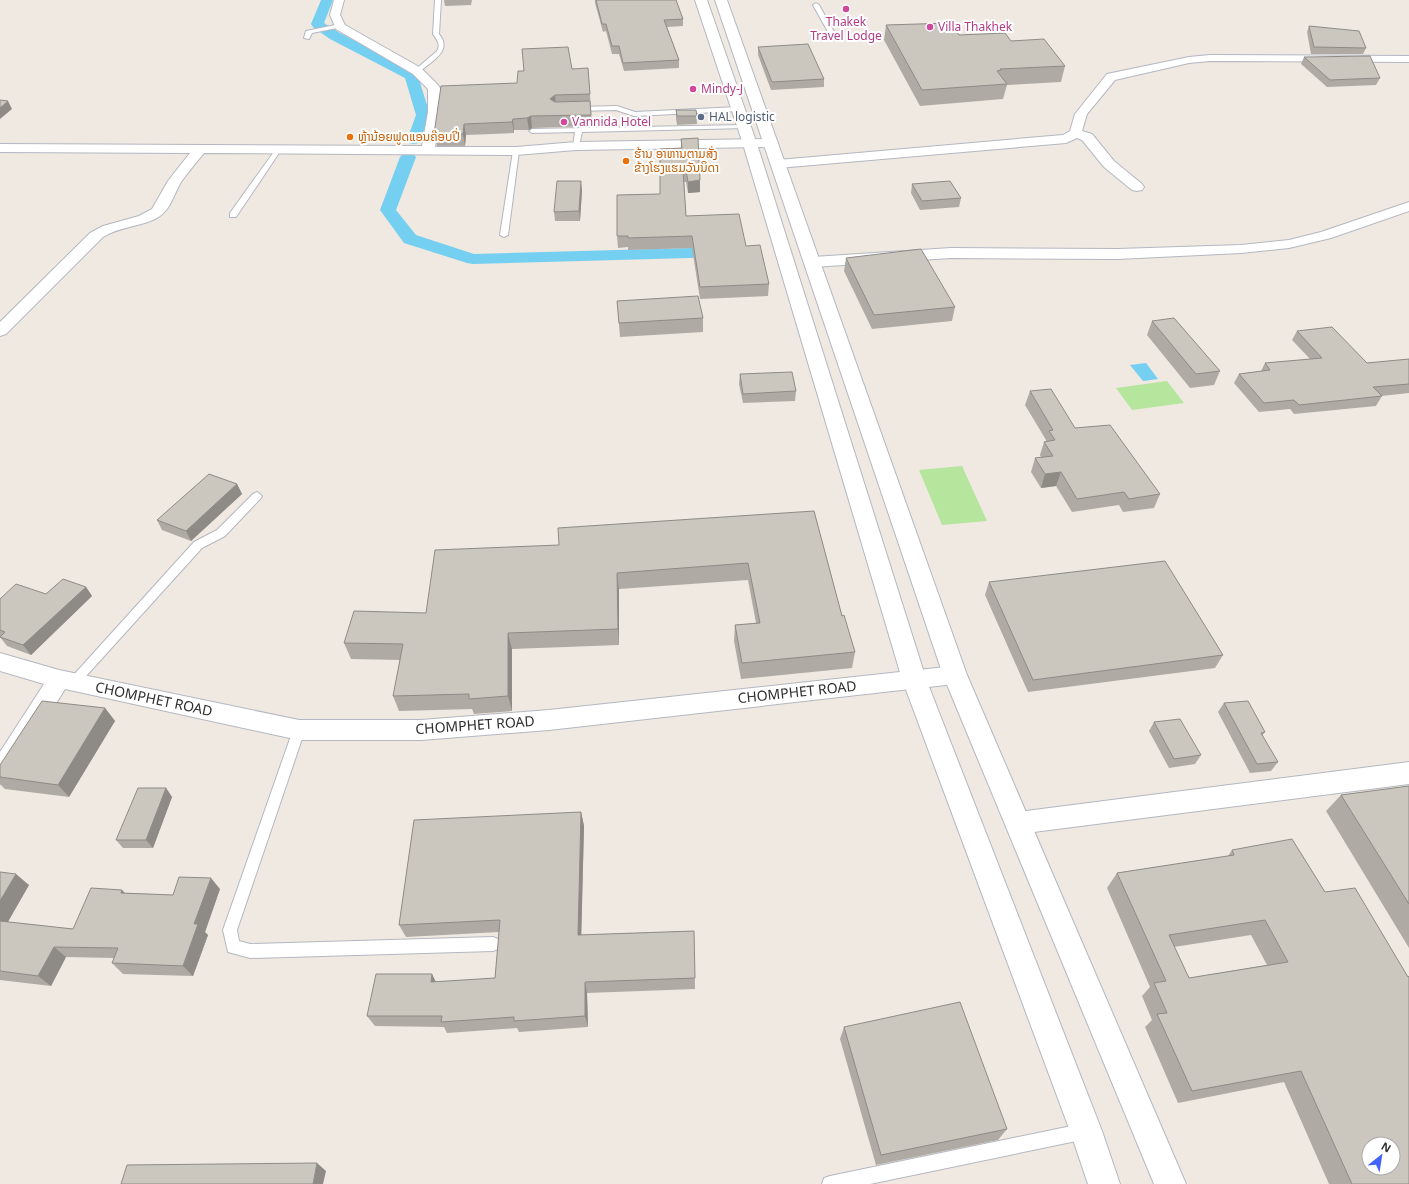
<svg xmlns="http://www.w3.org/2000/svg" width="1409" height="1184" font-family="'Noto Sans','Noto Sans Lao',sans-serif">
  <style>
    .green { fill: #b6e59e }
    .water { fill: #75cff0 }
    .lines { fill: none; stroke-linecap: round; stroke-linejoin: round }
    .canal { fill: #75cff0; fill-rule: evenodd }
    .service-casing { stroke: #b4b7c1; stroke-width: 2 }
    .minor-casing { stroke: #b4b7c1; stroke-width: 2 }
    .secondary-casing { stroke: #b4b7c1; stroke-width: 2 }
    .service { fill: #fff; fill-rule: evenodd }
    .minor { fill: #fff; fill-rule: evenodd }
    .secondary { fill: #fff; fill-rule: evenodd }
    .wall { fill: #afaba4; fill-rule: evenodd }
    .shaded-wall { fill: #8e8b86 }
    .building { fill: #cbc7bf; stroke: #8e8b86; fill-rule: evenodd }
    .hotel-dot { fill: #d1479c; stroke: #fff; stroke-width: 1.5 }
    .service-dot { fill: #5c6f8a; stroke: #fff; stroke-width: 1.5 }
    .food-dot { fill: #e8710a; stroke: #fff; stroke-width: 1.5 }
    .labels { text-anchor: middle; stroke-width: 4; stroke-linejoin: round; paint-order: stroke }
    .far-hotel-label { font-size: 12px; fill: #b23c85; stroke: #fff; text-anchor: start }
    .far-service-label { font-size: 12px; fill: #4e5e75; stroke: #fff; text-anchor: start }
    .far-food-label { font-size: 12px; fill: #c56008; stroke: #fff; text-anchor: start }
    .street-label { font-size: 14px; fill: #2e2e2e; stroke: #fff }
  </style>
  <rect width="100%" height="100%" fill="#efe9e1"/>
  <path class="green" d="M1167,381L1184,403L1132,410L1116,388Z
    M962,466L987,521L942,525L919,470Z"/>
  <path class="water" d="M1146,363L1158,379L1143,381L1130,365Z"/>
  <g class="lines">
    <path class="canal" d="M321,0H333L324,23L340,33L416,73L418,76L430,115L419,143L414,144L409,143L407,140L416,115L405,78L330,39L313,27L311,24Z
      M408,152L413,154L416,157L396,210L416,235L474,254L726,247L732,248L735,252L732,256L726,257L473,264L467,263L404,243L380,210L400,157L403,154Z"/>
    <defs>
      <path id="service" d="M435,0H441L439,34C453,51 432,61 419,72H415V70L437,51C441,44 437,40 433,34Z
        M816,3L819,5L838,39L837,40L832,39L813,5Z
        M340,24L343,26L342,27L312,33L309,39L304,38L306,31Z
        M617,106L635,112L738,107L741,109L738,111L634,116L616,110L576,111L573,109L576,107Z
        M744,125L747,127L746,128L582,132L579,146L576,148L573,146L575,132L532,133L529,131L532,129Z
        M278,148L281,150L236,217H230V213L276,149Z
        M516,149L519,151L508,235L504,237L500,235L513,151Z
        M257,492L262,496L261,498L225,536L202,548L78,685L74,687L70,685L68,682L70,679L194,542L217,530L253,494Z
        M299,725L303,726L305,730L237,930L239,941L250,944L493,937L498,939L500,944L498,949L493,951L250,958L228,952L223,930L293,730L295,726Z
        M1086,1123L1092,1125L1094,1131L1092,1137L1086,1139L870,1184H822L824,1178L830,1176Z"/>
      <path id="minor" d="M334,0H344L340,15L345,25L421,68L438,85L440,88V112L435,147H516L576,142L771,139L776,140L778,143L776,146L771,147L576,150L516,155L204,153C196,163 188,172 181,182C173,196 170,212 155,219C138,227 119,227 103,237L6,334L0,336V322L90,233L103,226L139,216L152,209L168,181L190,153L0,152V144L422,146L428,112V89L413,74L336,29L330,15Z
        M1210,55L1409,56V62L1210,61L1189,63L1115,80L1087,114L1082,131L1092,134L1114,161L1142,184L1144,187L1142,190L1137,191L1132,190L1104,167L1082,140L1077,138L1066,143L778,168L773,167L771,164L773,161L778,160L1063,135L1070,131L1075,114L1107,74L1189,57Z
        M1409,202V211L1331,238L1289,248L1241,253L1118,259L951,258L813,267L808,265L805,262L808,259L813,257L951,248L1118,249L1241,245L1289,240L1321,232Z
        M0,653L59,670L299,720H421L549,710L955,666L963,669L966,675L963,681L955,684L549,730L421,740H299L65,689L9,780L0,784V752L44,684L0,671Z
        M1409,762V784L1018,834L1009,831L1005,823L1009,815L1018,812Z"/>
      <path id="secondary" d="M695,0H707L757,144L926,679L1102,1131L1120,1184H1088L1070,1131L902,679L743,144Z
        M715,0H727L967,675L1186,1184H1154L943,675Z"/>
    </defs>
    <use href="#service" class="service-casing"/>
    <use href="#minor" class="minor-casing"/>
    <use href="#secondary" class="secondary-casing"/>
    <use href="#service" class="service"/>
    <use href="#minor" class="minor"/>
    <use href="#secondary" class="secondary"/>
  </g>
  <path class="wall" d="M444,0H472L471,5L445,6Z
    M595,0H676L683,19V26L667,27L679,60V68L624,71L619,54H612L606,31L603,32L595,3Z
    M886,25L959,35L1011,41L1065,66L1061,82L1007,85L1003,99L920,106L884,40Z
    M1309,26L1366,48L1363,54H1311L1307,32Z
    M758,47L824,79V87L771,90L758,55Z
    M1304,57L1380,78L1376,85L1327,87L1301,64Z
    M572,69L589,79L592,126L532,128L529,130H514V133L466,135L465,146H437L434,134L517,83Z
    M676,110H696L697,124L677,125L676,119Z
    M681,139L700,180V192L688,193L686,182H684L686,216L746,246L769,284L768,296L700,299L692,248L628,250V247L618,248L617,236L660,194L681,148Z
    M912,184L961,198L959,207L920,210L911,193Z
    M582,190L580,221H555L554,212Z
    M846,258L955,307L952,321L872,329L844,271Z
    M617,301L703,318V332L620,337Z
    M1152,321L1220,371L1214,385L1190,388L1147,335Z
    M1297,331L1367,363L1409,359V393L1381,396H1382L1376,406L1294,414L1290,409L1259,412L1234,383L1239,374L1261,371L1265,363L1310,359L1292,340Z
    M740,374L796,391L795,401L743,403L739,384Z
    M1030,391L1075,428L1160,494L1154,508L1123,512L1119,505L1072,512L1056,486L1041,488L1031,472L1035,458L1041,457L1040,455L1044,442L1046,441V440L1025,405Z
    M237,484L242,494L191,541L162,530L157,520Z
    M814,511L842,616L855,652L852,668L741,679L734,641L735,625L756,623L748,580L619,589V645L512,649V711L474,714L472,709L399,711L393,696L400,660L351,659L344,643L426,613L559,545Z
    M989,582L1223,655L1215,668L1028,692L985,595Z
    M86,587L92,596L31,655L7,646L0,637V599L46,594Z
    M1224,703L1265,732L1262,736L1278,762L1271,771L1250,773L1218,712Z
    M105,708L115,721L69,797L5,789L0,784V765Z
    M1154,722L1201,755L1195,764L1169,768L1149,731Z
    M1409,786V948L1326,811L1341,795Z
    M166,788L172,797L153,848H123L116,840Z
    M581,812L584,826L581,935L694,931L695,989L587,993L588,1027L519,1032L517,1028L447,1033L444,1027L375,1026L367,1016L436,982L495,978L499,932L406,937L399,925Z
    M1232,850L1409,1184H1329L1284,1082L1178,1103L1145,1027L1152,1020L1142,996L1150,987L1107,888L1117,873L1228,856ZM1251,935L1267,965L1189,978L1174,947Z
    M0,872L29,885L8,922L73,929L126,893L173,895L220,889L205,932L208,935L193,976L123,974L112,963L114,958L66,957L51,986L0,980Z
    M844,1027L1007,1129L998,1140L876,1165L840,1039Z"/>
  <path class="shaded-wall" d="M555,95L556,106L550,99Z
    M8,101L12,109L0,119V108Z
    M531,116L532,128L529,130L527,118Z
    M513,119L514,130V133L512,122Z
    M464,124L466,135L465,146L463,134Z
    M700,180V192L688,193V182Z
    M581,181L582,190L580,221L579,211Z
    M1061,472L1056,486L1041,488L1045,474Z
    M237,484L242,494L191,541L186,531Z
    M617,573L619,589V645L618,629Z
    M86,587L92,596L31,655L23,645Z
    M508,633L512,649V711L508,696Z
    M105,708L115,721L69,797L58,785Z
    M166,788L172,797L153,848L146,840Z
    M581,812L584,826L581,947L578,935Z
    M16,874L29,885L3,930L0,928V901Z
    M211,878L220,889L205,932L208,935L193,976L183,966L194,924Z
    M122,890L133,901L121,893Z
    M54,947L66,957L51,986L38,976Z
    M432,974L438,986L431,982Z
    M585,982L587,993L588,1027L585,1016Z
    M317,1163L326,1171L323,1184H313Z"/>
  <path class="building" d="M596,0H676L683,19L664,20L679,60L623,63L619,46H612L606,24H602Z
    M950,23L959,35L1005,33L1011,41L1044,39L1065,66L1000,69L1001,70L997,71L1007,84L922,90L886,25Z
    M1309,26L1359,31L1366,48L1314,47Z
    M808,44L824,79L772,82L758,47Z
    M568,47L572,69L588,68L590,94L555,95L550,99L555,102L590,101L591,115L531,116L527,118L513,119L512,122L464,124L463,134H434L441,86L517,83L518,71H524L522,49Z
    M1370,56L1380,78L1330,80L1304,57Z
    M0,100L8,101L0,108Z
    M676,110H696L697,116H677Z
    M698,138L700,180L688,182L686,170H683L686,216L739,214L746,246L760,245L769,284L700,287L692,236L628,238V236H617V195L660,194V149L682,148L681,139Z
    M557,181H581L579,211L554,212Z
    M950,181L961,198L922,201L912,184Z
    M921,249L955,307L874,315L846,258Z
    M698,296L703,318L619,323L617,301Z
    M1174,318L1220,371L1196,374L1152,321Z
    M1332,327L1367,363L1409,359V384L1373,387L1382,396L1299,405L1294,400L1264,403L1239,374L1270,370L1265,363L1322,358L1297,331Z
    M792,372L796,391L743,394L740,374Z
    M1051,389L1075,428L1110,425L1160,494L1129,499L1124,492L1077,499L1061,472L1045,474L1035,458L1053,456L1044,442L1055,440L1049,431L1053,430L1030,391Z
    M209,474L237,484L186,531L157,520Z
    M814,511L842,616L844,615L855,652L742,663L735,625L760,623L748,563L617,573L618,629L508,633V696L469,699V694L393,696L403,644L344,643L354,611L426,613L435,550L559,545L558,528Z
    M1165,561L1223,655L1033,680L989,582Z
    M63,579L86,587L23,645L0,637L5,632L0,630V599L16,584L46,594Z
    M42,701L105,708L58,785L0,777V765Z
    M1248,701L1265,732L1261,733L1278,762L1257,764L1224,703Z
    M1180,719L1201,755L1174,759L1154,722Z
    M1409,786V904L1341,795Z
    M138,788H166L146,840H116Z
    M581,812L578,935L694,931L695,978L585,982V1016L514,1021V1017L441,1022L442,1016H367L376,974H432L431,982L495,978L500,920L399,925L414,820Z
    M1292,839L1325,892L1355,888L1408,977L1409,976V1184H1352L1301,1071L1192,1091L1157,1014L1167,1013L1154,983L1166,981L1117,873L1234,855L1232,850ZM1265,920L1288,962L1189,978L1169,935ZM1369,1144H1393V1168H1369Z
    M0,872L16,874L0,901Z
    M179,877L211,878L194,924H198L183,966L112,963L118,948L54,947L38,976L0,971V921L73,929L91,888L122,890L121,893L173,895Z
    M960,1002L1007,1129L881,1155L844,1027Z
    M317,1163L313,1184H121L127,1165Z"/>
  <g class="hotel-dot">
    <circle cx="846" cy="9" r="4"/>
    <circle cx="930" cy="27" r="4"/>
    <circle cx="693" cy="89" r="4"/>
    <circle cx="564" cy="122" r="4"/>
  </g>
  <circle class="service-dot" cx="701" cy="117" r="4"/>
  <g class="food-dot">
    <circle cx="350" cy="137" r="4"/>
    <circle cx="626" cy="161" r="4"/>
  </g>
  <g class="labels">
    <g class="far-hotel-label">
      <text x="846" y="26" text-anchor="middle">Thakek<tspan x="846" dy="14">Travel Lodge</tspan></text>
      <text x="938" y="31">Villa Thakhek</text>
      <text x="701" y="93">Mindy-J</text>
      <text x="572" y="126">Vannida Hotel</text>
    </g>
    <g class="far-service-label">
      <text x="709" y="121">HAL logistic</text>
    </g>
    <g class="far-food-label">
      <text x="358" y="141">ຫຼ້ານ້ອຍຟູດແອນຄ໊ອບປີ່</text>
      <text x="634" y="158">ຮ້ານ ອາຫານຕາມສັ່ງ<tspan x="634" dy="14">ຂ້າງໂຮງແຮມວັນນິດາ</tspan></text>
    </g>
    <g class="street-label">
      <text transform="translate(797 692) rotate(-6)" y="5">CHOMPHET ROAD</text>
      <text transform="translate(154 699) rotate(12)" y="5">CHOMPHET ROAD</text>
      <text transform="translate(475 725) rotate(-4)" y="5">CHOMPHET ROAD</text>
    </g>
  </g>
  <g transform="translate(1381 1156) rotate(30)"><circle r="19" fill="#ffffff" stroke="#ababab"/>
  <path d="M0-3L7 15L0 10L-7 15Z" fill="#4264fb"/>
  <text y="-6" font-size="11" font-weight="bold" text-anchor="middle" fill="#2e2e2e">N</text>
  </g>
</svg>
